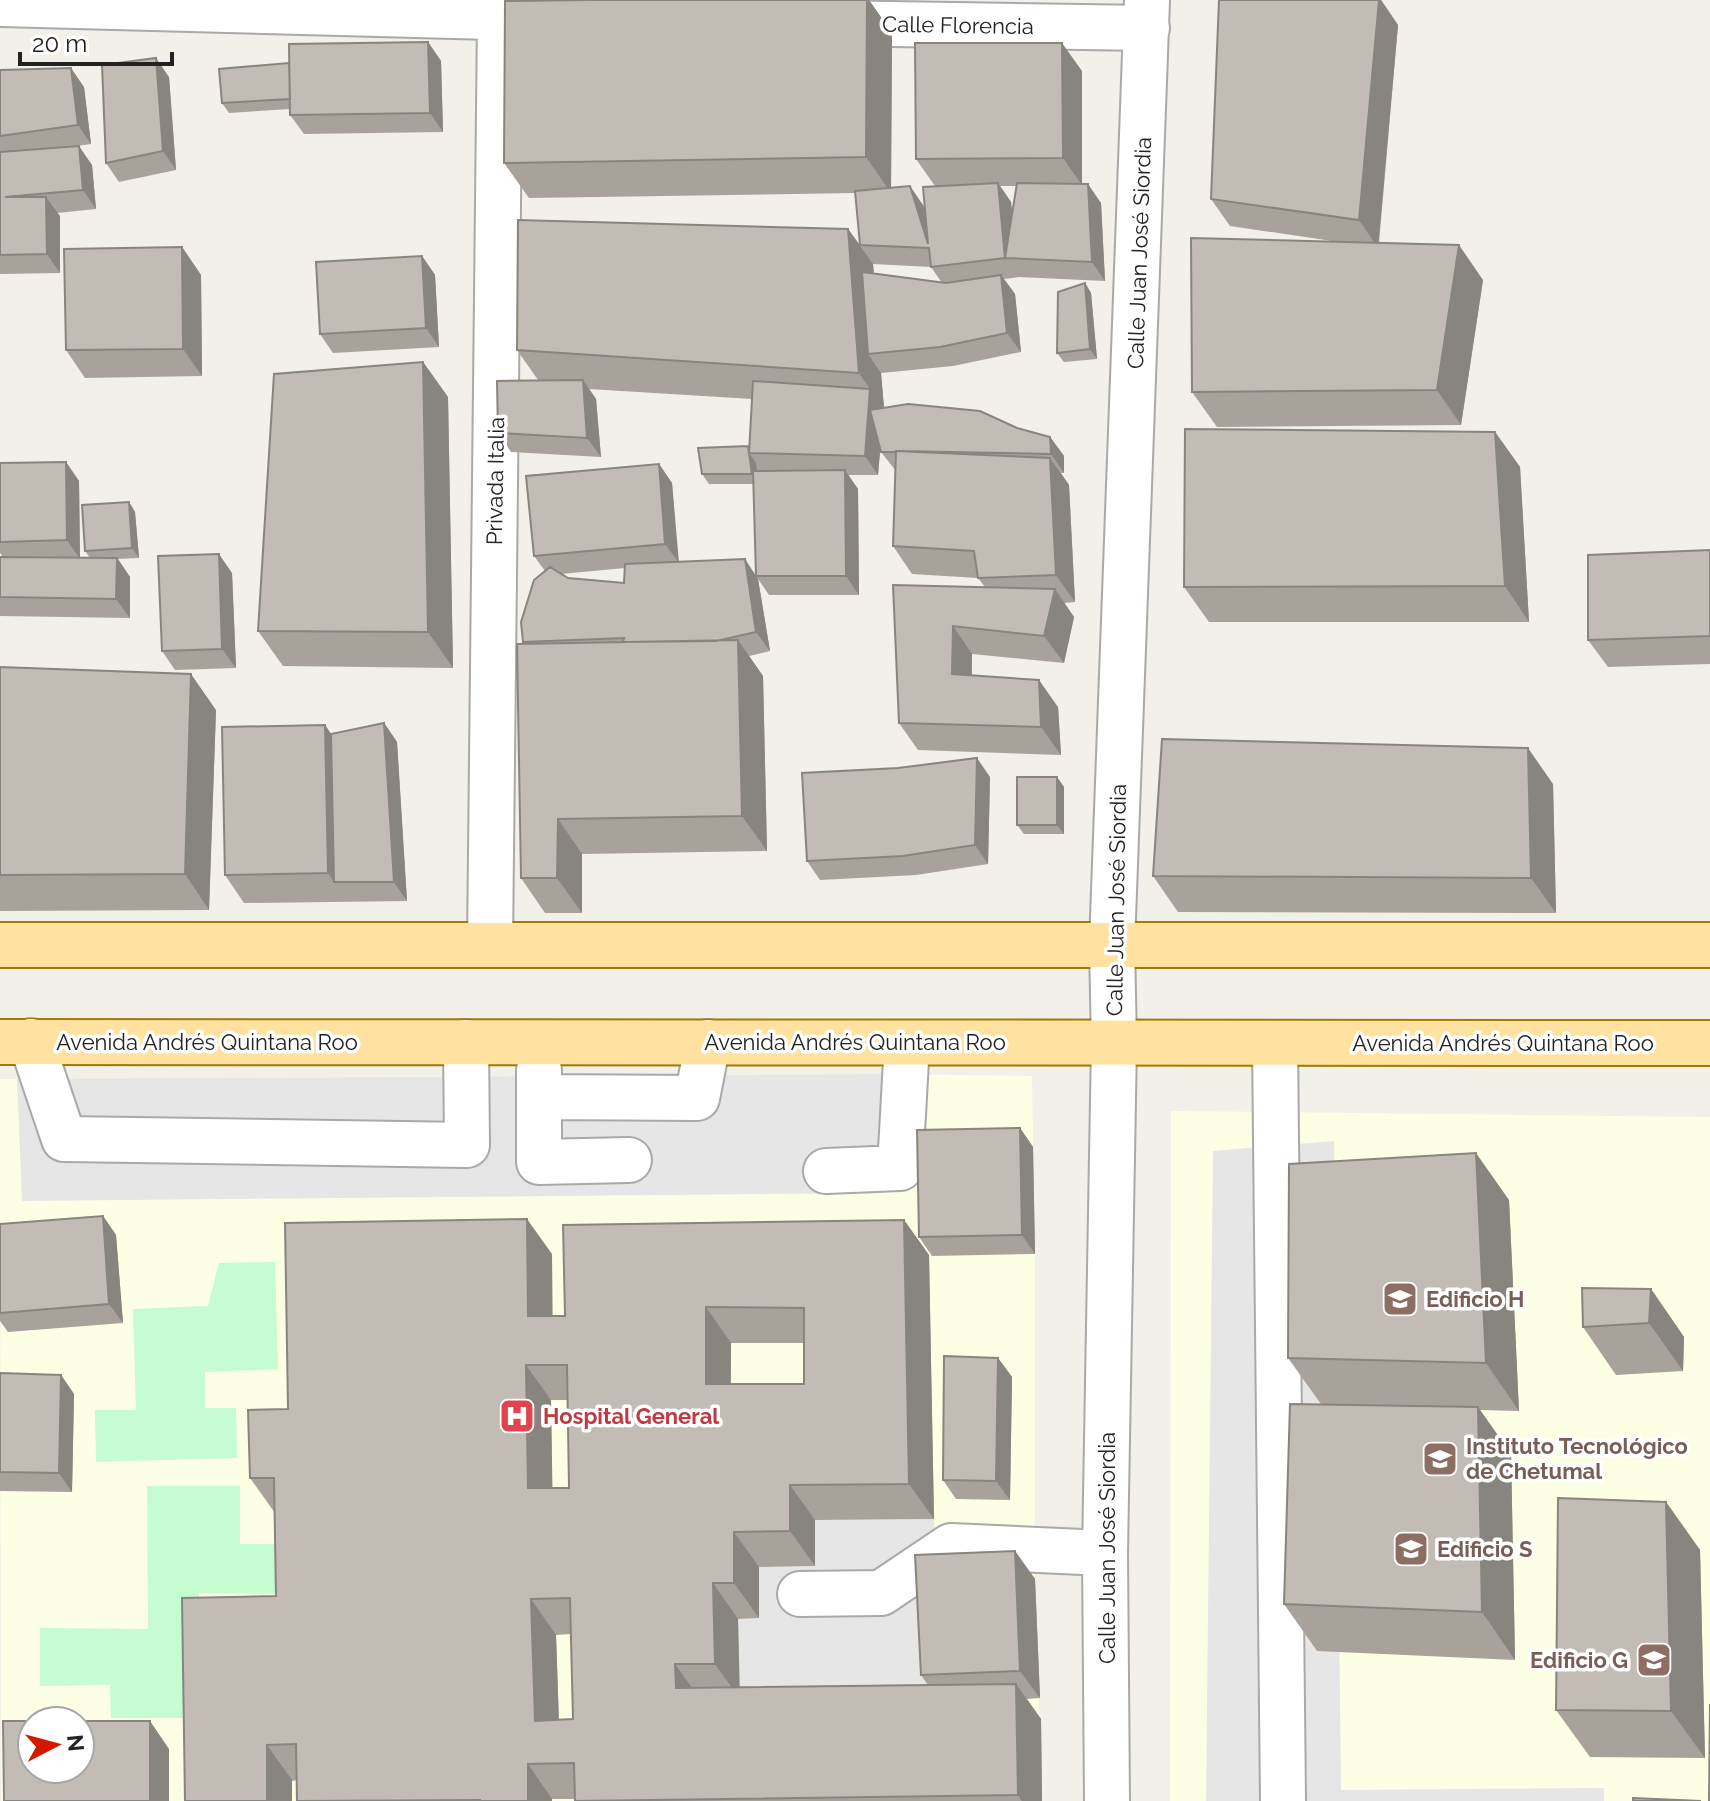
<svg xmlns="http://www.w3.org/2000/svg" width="1710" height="1801" font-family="Raleway,sans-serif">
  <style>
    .education { fill: #fcffe4; fill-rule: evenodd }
    .park { fill: #c5fcd0 }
    .parking { fill: #e6e6e6 }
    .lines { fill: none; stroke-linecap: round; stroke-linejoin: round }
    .minor-casing { stroke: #a9a9a9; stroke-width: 48 }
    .major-casing { stroke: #9f7c00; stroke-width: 48 }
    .minor { stroke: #fff; stroke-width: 44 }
    .major { stroke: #ffe1a0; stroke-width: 44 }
    .wall { fill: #a8a29b; fill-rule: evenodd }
    .shaded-wall { fill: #88847e }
    .building { fill: #c3bcb4; stroke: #88847e; stroke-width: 2; fill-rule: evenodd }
    .labels { text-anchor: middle; stroke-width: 7; stroke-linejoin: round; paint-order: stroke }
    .street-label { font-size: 22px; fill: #222; stroke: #fff }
    .education-label { font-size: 22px; font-weight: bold; fill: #785e54; stroke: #fff; text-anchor: start }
    .health-label { font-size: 22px; font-weight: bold; fill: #be3a42; stroke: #fff; text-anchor: start }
  </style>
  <rect width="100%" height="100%" fill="#f2f0e8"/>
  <path class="education" d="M883,1074L1032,1076L1035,1254V1579L1042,1801H1L0,1079ZM32,1721H80V1769H32Z
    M1171,1111L1710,1117V1801H1170Z"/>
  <path class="park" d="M275,1262L278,1369L205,1372V1408H236L237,1458L96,1462L95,1410H136L133,1309L208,1306L219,1263Z
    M147,1486H240V1544H285V1594L199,1593L200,1718H111L110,1685L40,1686V1628L148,1629Z"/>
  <path class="parking" d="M883,1074V1193L22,1201L17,1079Z
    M1334,1141L1341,1790L1604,1788V1801H1206L1213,1151Z
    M934,1519L940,1703L739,1699L738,1619L759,1618V1567L815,1566V1520Z"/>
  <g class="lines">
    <defs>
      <path id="minor" d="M0,4L565,19
        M826,23L1147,28
        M490,945L500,18
        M31,1041L64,1139L467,1145L466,1042
        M1275,1043L1283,1801
        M539,1070V1162L629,1160
        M541,1097L697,1098L708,1042
        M826,1171L900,1168L907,1043
        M800,1594L881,1593L951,1546L1105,1553
        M1107,1801L1105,1553L1114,1043L1112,945L1147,0"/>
      <path id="major" d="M0,945H1710
        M0,1042L1710,1043"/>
    </defs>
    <use href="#minor" class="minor-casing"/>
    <use href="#major" class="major-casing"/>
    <use href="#minor" class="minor"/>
    <use href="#major" class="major"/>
  </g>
  <path class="wall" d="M592,0H869L892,33L891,188L923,205L925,210L935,186L916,159L1082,71V184L1101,203L1105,281L1019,277L1004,279L1015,294L1021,352L953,366L881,373L884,408L1017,428L1050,437L1064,456V473H1061L1069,485L1075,602L1064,603L1074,617L1064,663L972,654V675L1058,707L1061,755L918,750L899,723L893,585L985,587L978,578L912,574L893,546L896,471L881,452L880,449L878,475H848L858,489L859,595H769L758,579L770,651L749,656L763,676L767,851L582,854V913H545L521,878L525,644L523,642L545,571L534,556L659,464L672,483L678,562L756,575L753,484H709L702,474L749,448L752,399L589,389L596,399L601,457L511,452L498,433L538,380L517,350L848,229L860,245L855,193L529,198L504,163ZM1000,186H1017L1012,214L1011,202ZM873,264L931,267L942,283L874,274ZM625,568L624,583L568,578L561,574Z
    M1219,0H1381L1398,25L1379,243L1483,280L1461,425L1217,427L1192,392L1339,242L1230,226L1211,199Z
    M428,42L441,61L443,132L304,134L290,115V109L229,113L222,103L289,63Z
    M0,70L84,87L91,144L77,146L92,165L96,209L57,213L60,216V273L0,274Z
    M169,77L176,170L119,182L106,163Z
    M182,247L201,275L202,376L85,378L66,350Z
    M422,256L435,275L439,347L333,353L320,334Z
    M1085,283L1091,293L1097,359L1064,362L1057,353Z
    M423,362L448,397L453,668L283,666L258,631Z
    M1495,432L1520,467L1529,622H1209L1184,587Z
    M66,462L79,481L80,558H90L85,551L129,502L135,512L139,558L118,559L130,577V618L0,616V557H3L0,553V463Z
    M1710,550V664L1608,667L1588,640Z
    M232,573L236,668L175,670L162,651Z
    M0,667L216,710L209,910L0,911Z
    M384,723L397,742L407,901L244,903L225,875L325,725L331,734Z
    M990,777L988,864L916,875L820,880L807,861Z
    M1057,777L1064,787V834H1024L1017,825Z
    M1553,784L1556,913L1178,912L1153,876Z
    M1020,1128L1033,1147L1035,1254L932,1256L919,1237Z
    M1509,1200L1519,1411L1480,1410L1511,1454L1515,1660L1317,1651L1284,1604L1321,1404L1288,1358Z
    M103,1216L116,1235L123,1323L8,1332L0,1321V1224Z
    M904,1220L929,1255L934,1519L815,1520V1566L759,1567V1618L738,1619L739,1687L928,1685L921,1675L1015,1551L1035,1579L1040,1698L1027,1699L1041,1719L1042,1801H575L574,1799H552V1801H297V1780L185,1801L276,1596L275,1513L250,1478L288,1409L552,1254V1316H565ZM731,1343H804V1384H731ZM551,1400H567L569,1488H552ZM571,1634L573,1719L559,1720L556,1635Z
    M1651,1289L1684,1337L1683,1371L1616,1375L1583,1327Z
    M998,1358L1012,1377L1010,1500L956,1499L943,1480Z
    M0,1373L61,1375L74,1394L72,1492L0,1491Z
    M1666,1502L1700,1550L1705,1758L1590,1757L1556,1710Z"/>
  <path class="shaded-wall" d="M867,0H869L892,33L891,193L866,157Z
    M1379,0H1381L1398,25L1378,248L1359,220Z
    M428,42L441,61L443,132L430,113Z
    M1062,43L1082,71V185L1063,158Z
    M156,58L169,77L176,170L163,151Z
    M71,68L84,87L91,144L78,125Z
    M79,146L92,165L96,209L83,190Z
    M998,183L1011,202L1017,258H1006Z
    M1088,184L1101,203L1105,281L1092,262Z
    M910,186L923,205L941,263L928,244Z
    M46,197L60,216V273L47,254Z
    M848,229L873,264L880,353L868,354L881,373L884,408L878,475L865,456L870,389L859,373Z
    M1459,245L1483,280L1461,425L1437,390Z
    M182,247L201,275L202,376L183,349Z
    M422,256L435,275L439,347L426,328Z
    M1001,275L1015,294L1021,352L1007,333Z
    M1085,283L1091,293L1097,359L1090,349Z
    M423,362L448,397L453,668L428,632Z
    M583,380L596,399L601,457L587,438Z
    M1495,432L1520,467L1529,622L1505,586Z
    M1050,437L1064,456V473L1051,454Z
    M749,453L756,463L759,484L752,474Z
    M1050,458L1069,485L1075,602L1056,575Z
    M66,462L79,481L80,559L67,540Z
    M659,464L672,483L679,563L665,544Z
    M845,470L858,489L859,595L846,576Z
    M129,502L135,512L139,558L132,548Z
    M219,554L232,573L236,668L222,649Z
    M117,558L130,577V618L116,599Z
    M745,559L758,579L770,651L756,632Z
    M1055,589L1074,617L1064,663L1044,636Z
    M953,626L972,654L971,701L952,674Z
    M738,640L763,676L767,851L742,816Z
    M191,674L216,710L209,910L185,874Z
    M1039,680L1058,707L1061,755L1041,727Z
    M384,723L397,742L407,901L394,882Z
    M325,725L344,753L334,882L328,873Z
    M1528,748L1553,784L1556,913L1531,878Z
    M977,758L990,777L988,864L975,845Z
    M1057,777L1064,787V834L1057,825Z
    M558,819L582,854V913L557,878Z
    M1020,1128L1033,1147L1035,1254L1022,1235Z
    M1476,1153L1509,1200L1519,1411L1486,1363Z
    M103,1216L116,1235L123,1323L109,1304Z
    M527,1219L552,1254L553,1352L528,1316Z
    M904,1220L929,1255L934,1519L909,1484Z
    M1651,1289L1684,1337L1683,1371L1649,1323Z
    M706,1307L731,1343L730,1419L706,1384Z
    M998,1358L1012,1377L1010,1500L996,1481Z
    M526,1365L551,1400L553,1524L528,1488Z
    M61,1375L74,1394L72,1492L59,1473Z
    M1478,1407L1511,1454L1515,1660L1482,1612Z
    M790,1485L815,1520V1566L790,1531Z
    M1666,1502L1700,1550L1705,1758L1671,1711Z
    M734,1532L759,1567V1618L734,1583Z
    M1015,1551L1035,1579L1040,1698L1020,1671Z
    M713,1583L738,1619L740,1699L715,1664Z
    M531,1599L556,1635L560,1756L535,1721Z
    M675,1664L700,1699L676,1688Z
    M1016,1684L1041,1719L1042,1801H1022L1018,1795Z
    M150,1721L169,1749V1801H150Z
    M267,1745L292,1780V1801H267Z
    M528,1764L552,1799V1801H528Z"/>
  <path class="building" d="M592,0H867L866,157L504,163L505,1Z
    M1219,0H1379L1359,220L1211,199Z
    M428,42L430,113L290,115L289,44Z
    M915,43H1062L1063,158L916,159Z
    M156,58L163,151L106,163L102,65Z
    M289,63L290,99L222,103L219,69Z
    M71,68L78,125L0,136V70Z
    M79,146L83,190L5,197H46L47,254L0,255V152Z
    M998,183L1005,258L1017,183L1088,184L1092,262L1005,258L931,267L929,248L860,245L855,191L910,186L928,244L923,187Z
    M518,220L848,229L859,373L517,350Z
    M1191,238L1459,245L1437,390L1192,392Z
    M182,247L183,349L66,350L64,249Z
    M422,256L426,328L320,334L316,262Z
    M862,272L946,283L1001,275L1007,333L940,347L868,354Z
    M1085,283L1090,349L1057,353L1058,292Z
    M423,362L428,632L258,631L274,374Z
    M583,380L587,438L498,433L497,381Z
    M753,381L870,389L865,456L749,453Z
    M908,404L980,411L1017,428L1050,437L1051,454L896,451V452H881L870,410Z
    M1185,429L1495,432L1505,586L1184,587Z
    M748,446L752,474H702L698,448Z
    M896,451L1050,458L1056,575L978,578L974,551L893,546Z
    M66,462L67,540L0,542V463Z
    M659,464L665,544L534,556L526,476Z
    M845,470L846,576H756L753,471Z
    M129,502L132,548L85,551L82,505Z
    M1710,550V636L1588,640V555Z
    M219,554L222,649L162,651L158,556Z
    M0,557L117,558L116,599L0,597Z
    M745,559L756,632L716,641L623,642L624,638L523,642L521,622L534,580L550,567L568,578L624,583L625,564Z
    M893,585L1055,589L1044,636L953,626L952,674L1039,680L1041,727L899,723Z
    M738,640L742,816L558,819L557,878H521L517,644Z
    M0,667L191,674L185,874L0,875Z
    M384,723L394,882H334L331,734Z
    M325,725L328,873L225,875L222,727Z
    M1162,739L1528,748L1531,878L1153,876Z
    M977,758L975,845L903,856L807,861L802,773L898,768Z
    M1017,777H1057V825H1017Z
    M1020,1128L1022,1235L919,1237L917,1130Z
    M1476,1153L1486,1363L1288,1358L1289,1164Z
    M103,1216L109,1304L0,1313V1224Z
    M527,1219L528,1316H565L563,1225L904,1220L909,1484L790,1485V1531L734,1532V1583H713L715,1664H675L676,1688L1016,1684L1018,1795L575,1801L574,1763L528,1764V1801H480V1800L297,1801L296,1744L267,1745V1801H185L182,1598L276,1596L274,1478H250L248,1410L288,1409L285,1223ZM706,1307L804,1308V1384H706ZM526,1365H567L569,1488H528ZM570,1598L573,1719L535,1721L531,1599Z
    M1582,1288L1651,1289L1649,1323L1583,1327Z
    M944,1356L998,1358L996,1481L943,1480Z
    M0,1373L61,1375L59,1473L0,1472Z
    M1290,1404L1478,1407L1482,1612L1284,1604Z
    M1558,1498L1666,1502L1671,1711L1556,1710Z
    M1015,1551L1020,1671L921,1675L915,1555Z
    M1710,1704V1801H1709Z
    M3,1721H150V1801H4ZM32,1721H80V1769H32Z
    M1633,1798L1701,1801H1633Z"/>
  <defs>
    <symbol id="university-square" viewBox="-11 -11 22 22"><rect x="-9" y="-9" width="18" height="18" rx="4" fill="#8d6e63" stroke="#fff"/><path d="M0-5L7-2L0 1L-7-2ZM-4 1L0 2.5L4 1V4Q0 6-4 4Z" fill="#fff"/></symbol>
    <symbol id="hospital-square" viewBox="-11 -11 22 22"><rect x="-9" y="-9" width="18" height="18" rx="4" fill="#e0444e" stroke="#fff"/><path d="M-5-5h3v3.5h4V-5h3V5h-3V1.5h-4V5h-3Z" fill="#fff"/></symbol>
  </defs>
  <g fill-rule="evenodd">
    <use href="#university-square" x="1380" y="1279" width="40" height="40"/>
    <use href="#hospital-square" x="497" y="1396" width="40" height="40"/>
    <use href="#university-square" x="1420" y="1439" width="40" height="40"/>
    <use href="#university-square" x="1391" y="1529" width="40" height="40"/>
    <use href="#university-square" x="1634" y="1640" width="40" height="40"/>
  </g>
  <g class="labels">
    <g class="street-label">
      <text transform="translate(958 25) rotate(1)" y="8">Calle Florencia</text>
      <text transform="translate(1139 253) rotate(-88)" y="8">Calle Juan José Siordia</text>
      <text transform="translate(495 481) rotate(-89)" y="8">Privada Italia</text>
      <text transform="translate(1116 900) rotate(-89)" y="8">Calle Juan José Siordia</text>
      <text x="207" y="1050">Avenida Andrés Quintana Roo</text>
      <text x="855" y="1050">Avenida Andrés Quintana Roo</text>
      <text x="1503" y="1051">Avenida Andrés Quintana Roo</text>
      <text transform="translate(1107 1548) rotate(-90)" y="8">Calle Juan José Siordia</text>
    </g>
    <g class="education-label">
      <text x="1426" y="1307">Edificio H</text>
      <text x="1466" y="1454">Instituto Tecnológico<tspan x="1466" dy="25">de Chetumal</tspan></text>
      <text x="1437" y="1557">Edificio S</text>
      <text x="1628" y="1668" text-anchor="end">Edificio G</text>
    </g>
    <g class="health-label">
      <text x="543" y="1424">Hospital General</text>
    </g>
  </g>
  <g transform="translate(56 1745) rotate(84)"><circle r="38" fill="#ffffff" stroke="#a7a7a7" stroke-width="2"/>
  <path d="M0-6L14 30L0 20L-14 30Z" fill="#d31800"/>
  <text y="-12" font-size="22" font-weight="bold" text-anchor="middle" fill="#222222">N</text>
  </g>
  <path d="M20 52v12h152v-12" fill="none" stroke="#222222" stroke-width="4"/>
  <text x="32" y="52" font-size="24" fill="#222222" stroke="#ffffff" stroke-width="6" paint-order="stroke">20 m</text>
</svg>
